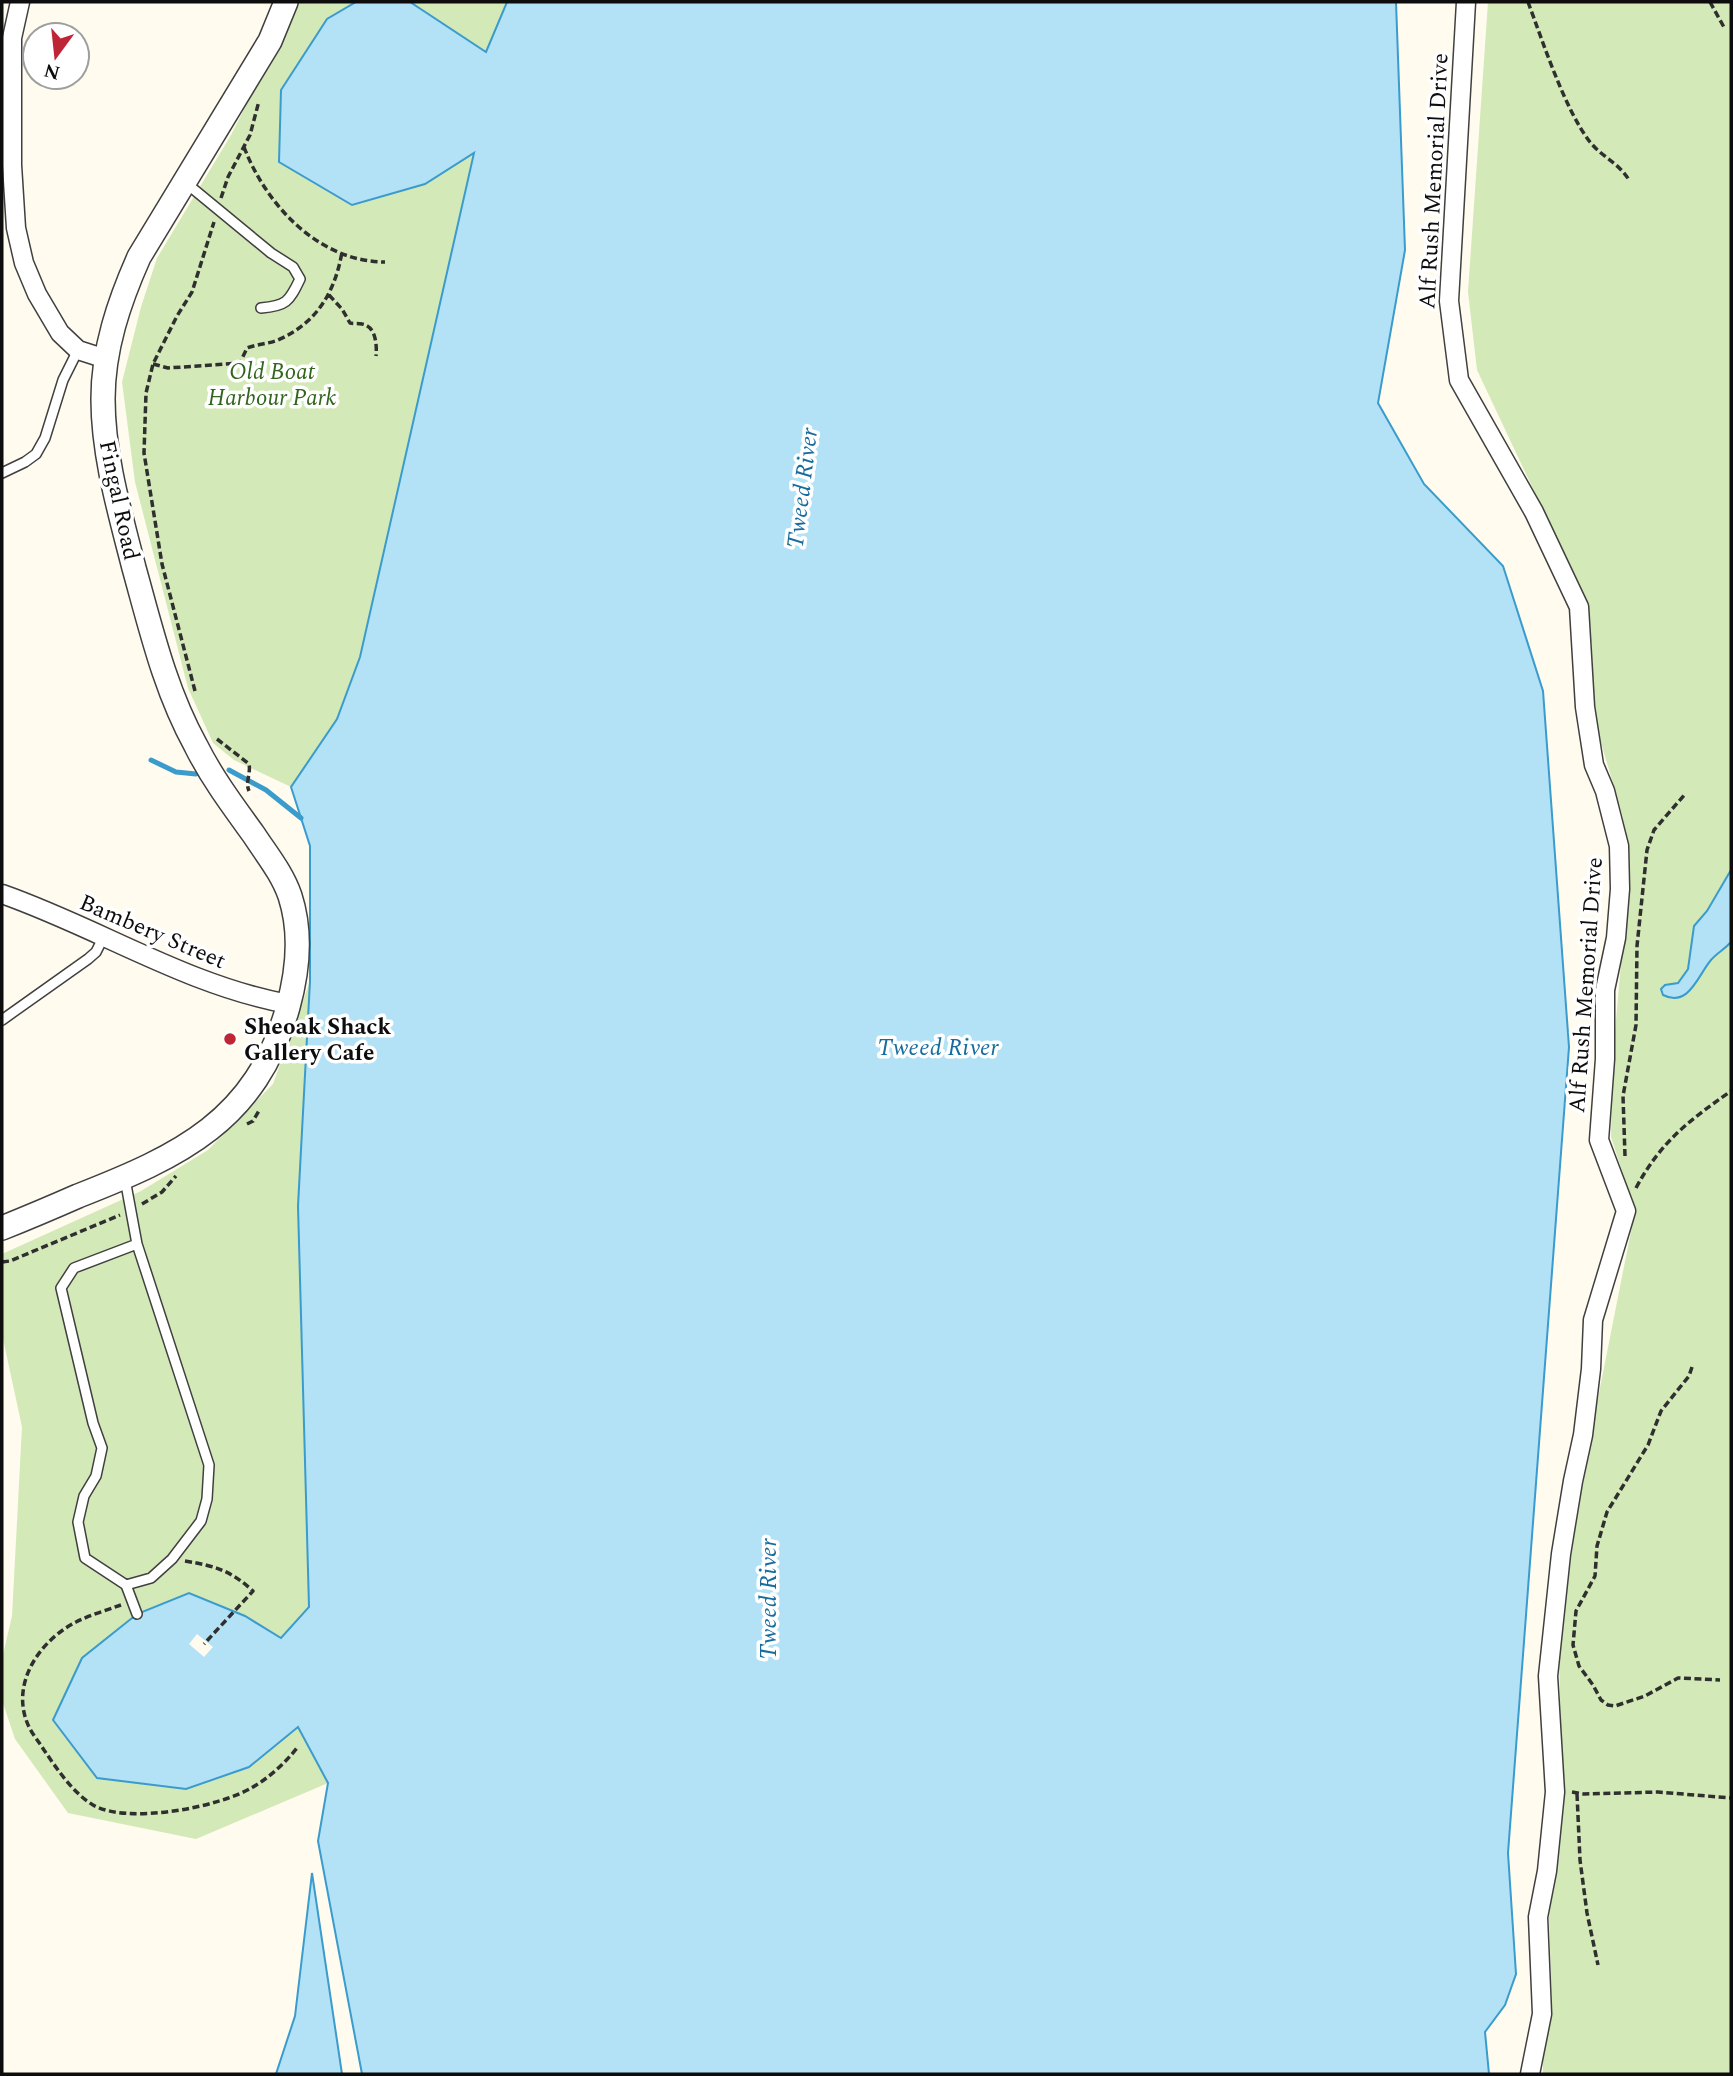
<svg xmlns="http://www.w3.org/2000/svg" width="1733" height="2076" font-family="Spectral,serif">
  <style>
    .green { fill: #d4e9b8 }
    .water { fill: #b3e1f6; stroke: #3a9bcd; stroke-width: 2 }
    .pier { fill: #fffbee }
    .lines { fill: none; stroke-linecap: round; stroke-linejoin: round }
    .stream { stroke: #3a9bcd; stroke-width: 5 }
    .service-casing { stroke: #404040; stroke-width: 12 }
    .minor-casing { stroke: #404040; stroke-width: 21 }
    .tertiary-casing { stroke: #404040; stroke-width: 26 }
    .path { stroke: #2f2f2f; stroke-width: 3.5; stroke-dasharray: 7 3.5; stroke-linecap: butt }
    .service { stroke: #fff; stroke-width: 9 }
    .minor { stroke: #fff; stroke-width: 18 }
    .tertiary { stroke: #fff; stroke-width: 23 }
    .poi-dot { fill: #be2536; stroke: #fff; stroke-width: 2.5 }
    .labels { text-anchor: middle; stroke-width: 7; stroke-linejoin: round; paint-order: stroke }
    .street-label { font-size: 23px; fill: #0d0d0d; stroke: #fff }
    .park-label { font-size: 23px; font-style: italic; fill: #31651e; stroke: #fff }
    .poi-label { font-size: 23px; font-weight: bold; fill: #0d0d0d; stroke: #fff; text-anchor: start }
    .water-label { font-size: 24px; font-style: italic; fill: #166c9f; stroke: #fff }
  </style>
  <rect width="100%" height="100%" fill="#fffbee"/>
  <path class="green" d="M298,2H356L327,19L425,184L474,152L360,657L337,719L291,787L234,760L213,743L188,688L135,482L122,382L141,307L157,258L231,135Z
    M410,2H507L487,52Z
    M1488,2H1731V2074H1543V2057L1552,2007L1549,1918L1562,1793L1559,1655L1577,1504L1635,1211L1611,1137L1612,1066L1627,895L1623,818L1591,708L1592,646L1576,580L1477,370L1468,292Z
    M310,981L298,1206L309,1607L281,1638L245,1616L249,1767L298,1727L328,1783L196,1839L68,1813L15,1739L2,1700V1659L12,1616L22,1427L2,1334V1254L141,1191L208,1150L273,1084Z"/>
  <path class="water" d="M356,2H410L486,52L507,2H1396L1405,250L1378,403L1424,484L1503,566L1543,691L1569,1047L1508,1853L1516,1974L1505,2005L1485,2032L1489,2074H362L318,1841L328,1783L298,1727L249,1767L186,1789L97,1778L53,1720L82,1658L137,1614L189,1593L245,1616L281,1638L309,1607L298,1206L310,981V846L291,787L337,719L360,657L474,153L425,184L352,205L279,162L281,90L327,19Z
    M1731,870V942C1725,949 1717,953 1711,960C1698,975 1689,1008 1663,995L1661,989L1665,985L1678,983L1688,969L1694,926L1707,911Z
    M312,1873L342,2074H276L295,2016Z"/>
  <path class="pier" d="M197,1634L213,1647L204,1657L189,1644Z"/>
  <g class="lines">
    <path class="stream" d="M151,760L176,772L196,774
      M229,770L266,790L301,818"/>
    <defs>
      <path id="service" d="M186,183L271,253L293,267L300,279C289,302 286,306 261,308
        M2,473L25,462L36,454L45,438L63,380L78,350
        M2,1020L88,959L96,952L104,936
        M125,1179L137,1244L209,1465L207,1499L201,1521L172,1559L151,1578L126,1585L85,1558L78,1522L84,1496L96,1476L102,1448L93,1423L61,1288L74,1268L137,1244
        M126,1585L137,1614"/>
      <path id="minor" d="M20,2L12,38V165L16,228L24,263L37,294L60,333L78,350L106,359
        M1466,2L1449,301L1459,380L1534,512L1579,607L1585,707L1594,765L1605,791L1619,846L1620,889L1616,938L1605,990V1059L1599,1140L1626,1211L1593,1320L1591,1369L1583,1435L1573,1481L1561,1554L1548,1676L1555,1792L1547,1871L1538,1917L1542,2014L1530,2074
        M2,894C99,928 186,985 288,1004"/>
      <path id="tertiary" d="M2,1228C27,1218 53,1207 78,1196C180,1156 256,1121 288,1007C298,971 302,933 290,896C282,873 267,855 254,835C233,806 212,778 196,746C165,690 151,629 134,568C120,513 103,456 103,399C103,349 119,302 139,257L270,41L286,2"/>
    </defs>
    <use href="#service" class="service-casing"/>
    <use href="#minor" class="minor-casing"/>
    <use href="#tertiary" class="tertiary-casing"/>
    <path class="path" d="M1528,2C1543,42 1565,110 1590,142C1603,158 1618,162 1629,180
      M1710,2L1725,29
      M244,147C266,205 319,262 385,262
      M221,198L228,177L250,135L259,101
      M329,295L342,309L350,323C354,324 358,323 362,324C376,326 377,345 376,356
      M153,364L168,368L240,363L247,348C257,344 268,344 278,340C317,323 335,292 342,252
      M195,691L162,564L144,453L146,393L153,364L177,316L192,292L214,222
      M217,739L249,764C251,774 245,782 249,791
      M247,1124L253,1121L260,1109
      M1625,1156L1623,1096L1636,1025L1637,946L1647,850L1654,830L1686,793
      M1636,1188C1661,1141 1690,1120 1731,1091
      M142,1204L162,1192L176,1176
      M2,1262L10,1261L120,1215
      M1692,1367L1689,1376L1661,1411L1648,1445L1607,1512L1597,1546L1595,1576L1576,1611L1573,1645L1579,1666L1593,1685L1601,1700L1608,1705L1615,1706L1645,1696L1678,1678L1720,1680
      M185,1561C215,1566 230,1570 253,1591L204,1644
      M121,1605C107,1610 90,1615 76,1622C39,1641 9,1685 29,1727C33,1735 39,1742 44,1750C57,1769 73,1793 93,1805C128,1825 220,1807 253,1787C270,1777 285,1763 297,1748
      M1572,1792L1584,1794L1658,1792L1731,1798
      M1577,1794L1580,1860L1587,1913L1598,1965"/>
    <use href="#service" class="service"/>
    <use href="#minor" class="minor"/>
    <use href="#tertiary" class="tertiary"/>
  </g>
  <circle class="poi-dot" cx="230" cy="1039" r="7"/>
  <g class="labels">
    <g class="street-label">
      <text transform="translate(1433 181) rotate(-87)" y="8">Alf Rush Memorial Drive</text>
      <text transform="translate(120 500) rotate(78)" y="8">Fingal Road</text>
      <text transform="translate(153 931) rotate(23)" y="8">Bambery Street</text>
      <text transform="translate(1585 985) rotate(-86)" y="8">Alf Rush Memorial Drive</text>
    </g>
    <g class="park-label">
      <text x="272" y="379">Old Boat<tspan x="272" dy="26">Harbour Park</tspan></text>
    </g>
    <g class="poi-label">
      <text x="244" y="1034">Sheoak Shack<tspan x="244" dy="26">Gallery Cafe</tspan></text>
    </g>
    <g class="water-label">
      <text transform="translate(802 488) rotate(-83)" y="8">Tweed River</text>
      <text x="938" y="1055">Tweed River</text>
      <text transform="translate(768 1599) rotate(-90)" y="8">Tweed River</text>
    </g>
  </g>
  <rect width="1733" height="2076" fill="none" stroke="#0d0d0d" stroke-width="7"/>
  <g transform="translate(56 56) rotate(195)"><circle r="33" fill="#ffffff" stroke="#9e9e9e" stroke-width="2"/>
  <path d="M0-5L12 26L0 18L-12 26Z" fill="#be2536"/>
  <text y="-10" font-size="19" font-weight="bold" text-anchor="middle" fill="#0d0d0d">N</text>
  </g>
</svg>
